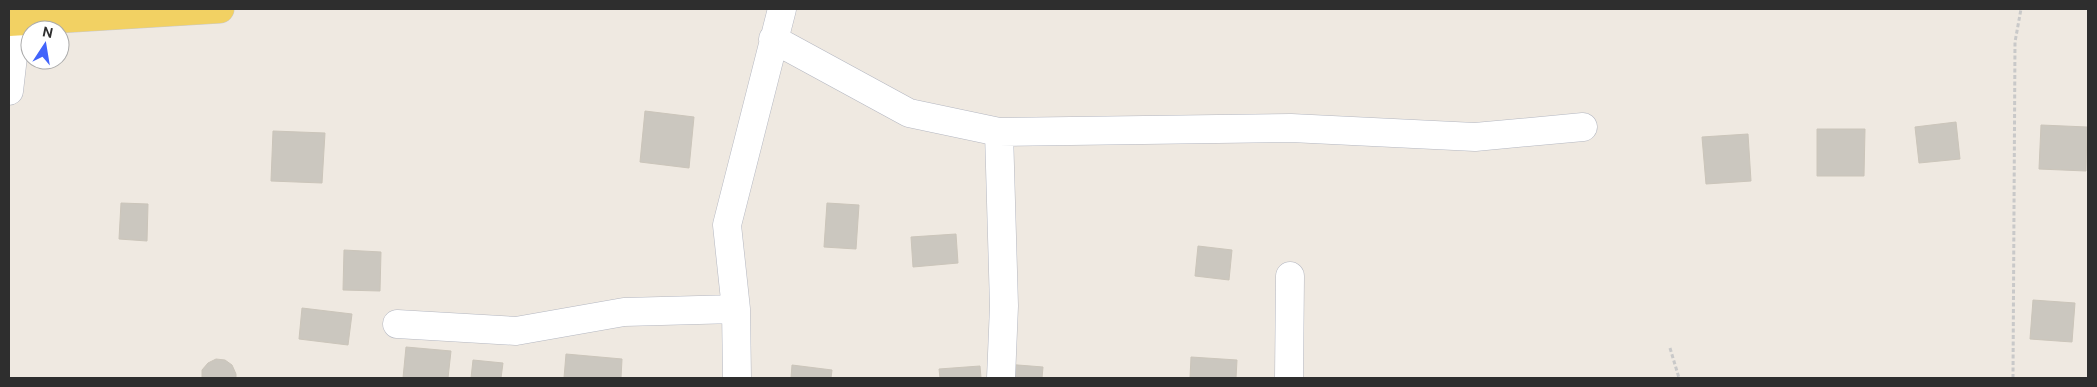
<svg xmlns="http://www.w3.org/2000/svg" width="2097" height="387" font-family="'DM Sans',sans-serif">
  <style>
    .building { fill: #cbc7bf; stroke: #cbc5ba }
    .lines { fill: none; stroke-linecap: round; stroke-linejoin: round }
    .minor-casing { stroke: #b4b7c1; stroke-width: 29 }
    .primary-casing { stroke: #c9c9c9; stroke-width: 29 }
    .path { stroke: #c9c9c9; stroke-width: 3; stroke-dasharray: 4 2.5; stroke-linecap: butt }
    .minor { stroke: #fff; stroke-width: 28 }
    .primary { stroke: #f2d163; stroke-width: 28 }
  </style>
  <rect width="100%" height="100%" fill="#efe9e1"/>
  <path class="building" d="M645,111L694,117L689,168L640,162Z
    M1956,122L1960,159L1919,163L1915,127Z
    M2041,125L2087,127L2086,171L2039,169Z
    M1817,129H1865L1864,176H1817Z
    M273,131L325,133L322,183L271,181Z
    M1748,134L1751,181L1706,184L1702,137Z
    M121,203L148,204L147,241L119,239Z
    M827,203L859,205L856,249L824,247Z
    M956,234L958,263L913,267L911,237Z
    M1198,246L1232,250L1229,280L1195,276Z
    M344,250L381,252L380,291L343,290Z
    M2033,300L2075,303L2072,342L2030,339Z
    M302,308L352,314L348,345L299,339Z
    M406,347L451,351L448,378H403Z
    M566,354L622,359L621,378H564Z
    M1191,357L1237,360L1236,378H1190Z
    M216,359L225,360L232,365L236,374V378H202V370L208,363Z
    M473,360L503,363L501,378H471Z
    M1005,364L1043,367L1042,378H1004Z
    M792,365L832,370L831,378H791Z
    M980,366L981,378H940L939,369Z"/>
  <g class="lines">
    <defs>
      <path id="minor" d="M773,39L909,113L999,132L1291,128L1475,137L1583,127
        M9,91L17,22
        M999,132L1004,306L1001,378
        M397,324L516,331L624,312L736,309
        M737,378L736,309L727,225L782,9
        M1289,378L1290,276"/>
      <path id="primary" d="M9,22L220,9"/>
    </defs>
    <use href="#minor" class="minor-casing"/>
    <use href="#primary" class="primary-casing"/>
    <path class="path" d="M1670,348L1679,378
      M2013,378L2015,42L2021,9"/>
    <use href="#minor" class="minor"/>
    <use href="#primary" class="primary"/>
  </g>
  <rect width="2097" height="387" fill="none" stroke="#2e2e2e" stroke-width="20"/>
  <g transform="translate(45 45) rotate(12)"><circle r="24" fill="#ffffff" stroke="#ababab"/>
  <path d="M0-4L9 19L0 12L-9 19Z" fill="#4264fb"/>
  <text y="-8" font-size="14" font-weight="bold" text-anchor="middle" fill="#2e2e2e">N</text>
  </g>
</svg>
